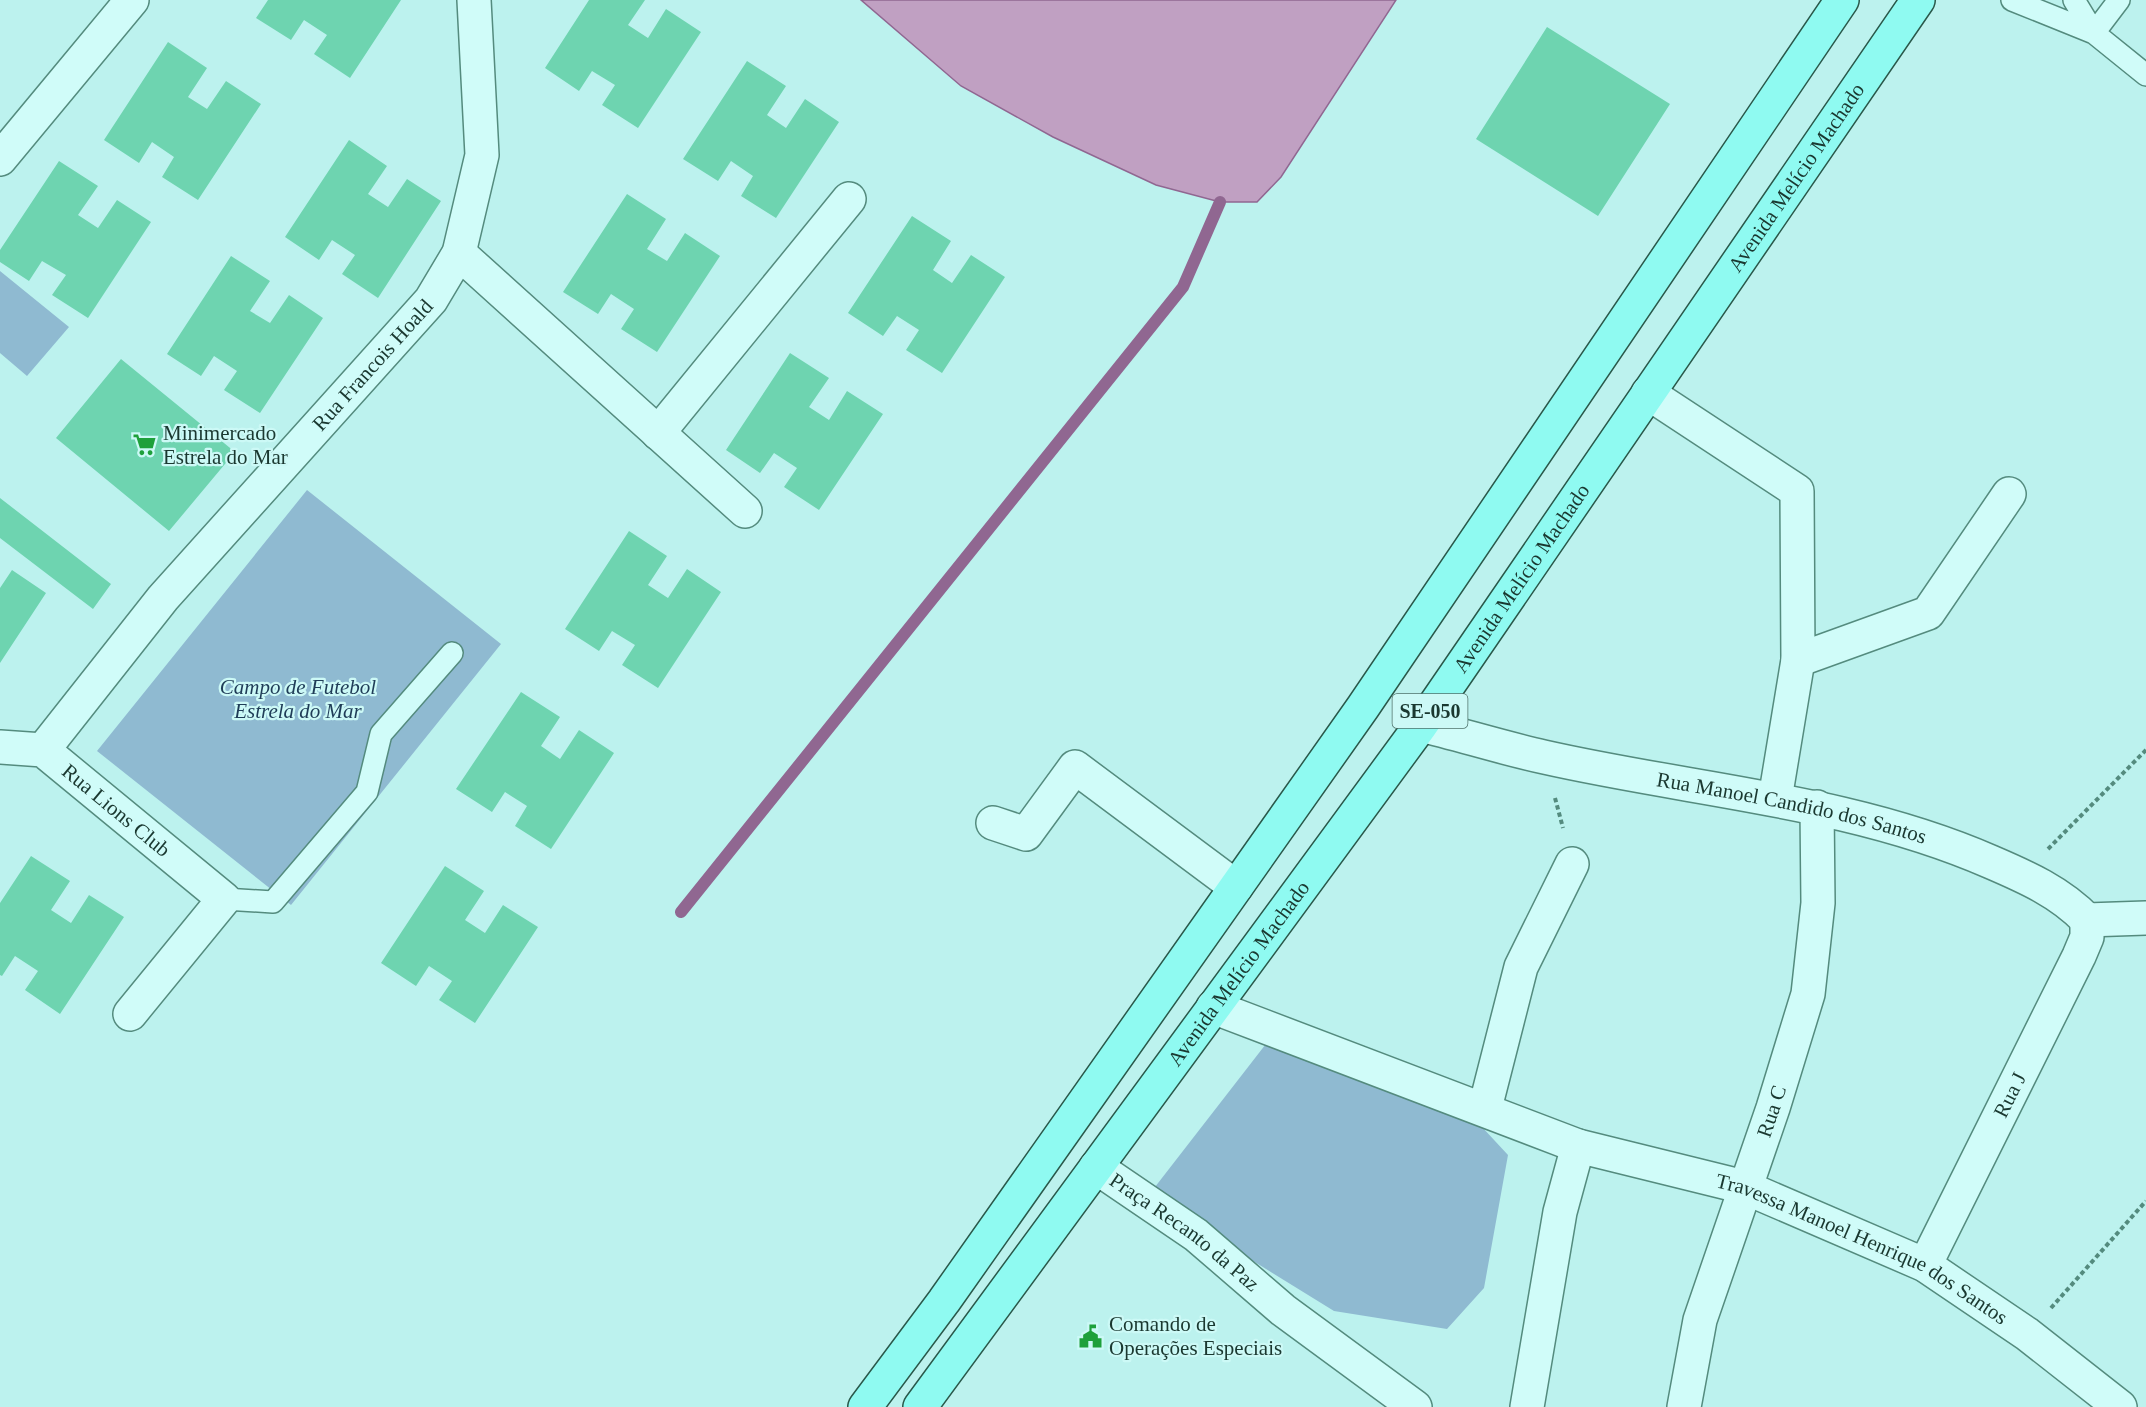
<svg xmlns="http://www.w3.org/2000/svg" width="2146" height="1407" font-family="Georgia,serif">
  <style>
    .green { fill: #8fbad1 }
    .water { fill: #c0a0c2; stroke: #906791; stroke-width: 1.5 }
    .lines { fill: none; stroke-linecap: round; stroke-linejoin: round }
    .stream { stroke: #906791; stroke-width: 12 }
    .building { fill: #6ed4b0 }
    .service-casing { stroke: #548b7e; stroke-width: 24 }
    .minor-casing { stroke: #548b7e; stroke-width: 36 }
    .primary-casing { stroke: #29584a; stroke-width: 36 }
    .path { stroke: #548b7e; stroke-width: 4; stroke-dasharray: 4.5 3; stroke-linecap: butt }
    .service { stroke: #d0fcf9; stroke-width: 21 }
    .minor { stroke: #d0fcf9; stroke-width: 33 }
    .primary { stroke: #8ffaf1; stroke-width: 33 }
    .labels { text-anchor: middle; stroke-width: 4.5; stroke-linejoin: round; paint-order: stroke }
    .shield { fill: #ccf9f6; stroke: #4f726b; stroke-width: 1.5 }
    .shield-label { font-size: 20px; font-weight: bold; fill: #1a3830 }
    .street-label { font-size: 21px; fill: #1a3830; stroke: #ccf9f6 }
    .poi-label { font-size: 21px; fill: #1a3830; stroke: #ccf9f6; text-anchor: start }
    .park-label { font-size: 21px; font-style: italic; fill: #1f3c57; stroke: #ccf9f6 }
  </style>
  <rect width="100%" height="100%" fill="#bcf2ee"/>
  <path class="green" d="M0,271L69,327L27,376L0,353Z
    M307,490L501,644L291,905L97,751Z
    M1269,1040L1482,1127L1508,1155L1484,1288L1447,1329L1334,1311L1148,1196Z"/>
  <path class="water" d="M861,0H1396L1281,177L1257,202H1220L1156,185L1053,137L961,86Z"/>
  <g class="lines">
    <path class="stream" d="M681,912L1183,287L1220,202"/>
  </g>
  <path class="building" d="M268,0H401L350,78L314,54L327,35L304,20L291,40L256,18Z
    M589,0H645L628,25L648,38L666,9L701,32L638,128L602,105L615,85L592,71L579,91L545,68Z
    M1547,27L1670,104L1598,216L1476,139Z
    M168,42L207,68L188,97L207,109L226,81L261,104L198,200L162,177L174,157L152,142L139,163L104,140Z
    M747,61L786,86L767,115L786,128L805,99L839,122L776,218L741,196L753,176L731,161L718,181L683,159Z
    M349,140L387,166L368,194L388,207L407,179L441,201L378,298L342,274L355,255L332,240L319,260L285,237Z
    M59,161L98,186L78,215L98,228L117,200L151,222L88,318L52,295L66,275L42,261L29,281L0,262V250Z
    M627,194L666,219L647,249L667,261L685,233L720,256L657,352L621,329L634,309L611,294L598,314L563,292Z
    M912,216L951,241L933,270L952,283L971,255L1005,277L942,373L906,350L919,330L897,316L883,336L848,313Z
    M231,256L270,281L250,311L270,323L289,295L323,318L260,413L224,390L237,371L214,356L201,376L167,354Z
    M790,353L829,378L809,407L829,420L847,391L883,414L819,510L784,487L797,468L774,453L760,473L726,450Z
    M121,359L235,452L169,531L56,438Z
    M0,498L111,584L93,609L0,538Z
    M629,531L667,556L648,585L668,598L687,569L721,592L658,688L622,665L635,645L612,631L599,651L565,629Z
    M12,570L46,593L0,663V588Z
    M521,692L560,717L541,746L560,759L579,730L614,753L551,849L515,826L527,806L505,792L492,812L456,789Z
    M31,856L70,881L51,910L71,923L89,895L124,917L60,1014L25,990L38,971L15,956L2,976L0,975V903Z
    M445,866L484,891L465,920L485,933L503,905L538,927L475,1023L439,1000L452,981L429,966L416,986L381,963Z"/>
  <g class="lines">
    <defs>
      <path id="service" d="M2012,0L2094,33L2146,75
        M2074,0L2094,33
        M2094,33L2119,0
        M224,899L273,902L367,792L381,734L452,653"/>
      <g id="minor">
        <path d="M0,159L132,0"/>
        <path d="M459,253L745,511"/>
        <path d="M1648,393L1797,491L1798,660L1775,799"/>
        <path d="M658,433L849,199"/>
        <path d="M1798,660L1928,613L2009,494"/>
        <path id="s1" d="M1421,725C1462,735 1503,748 1544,757C1694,791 1849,800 1991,862C2026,877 2060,892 2087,920L2146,918"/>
        <path id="s2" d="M0,747L43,750L224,899L130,1014"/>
        <path id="s3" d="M43,750L163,598L431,300L459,253L482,155L474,0"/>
        <path d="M993,823L1026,834L1075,767L1236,887"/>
        <path d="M1213,1007L1578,1146L1560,1212L1527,1407"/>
        <path d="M1485,1108L1521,967L1572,864"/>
        <path id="s4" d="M1578,1146L1744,1187L1925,1265L2027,1334L2120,1407"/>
        <path id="s5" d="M1096,1167L1196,1235L1283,1310L1415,1407"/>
        <path id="s6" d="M1925,1265L2079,956L2087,937V920"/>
        <path id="s7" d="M1684,1407L1700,1320L1773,1108L1808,994L1818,903L1817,807"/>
      </g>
      <g id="primary">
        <path d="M865,1407L944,1301L1363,707L1842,0"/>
        <path id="s8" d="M920,1407L1421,725L1918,0"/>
      </g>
    </defs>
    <use href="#service" class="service-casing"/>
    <use href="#minor" class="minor-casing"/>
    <use href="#primary" class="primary-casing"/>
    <path class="path" d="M1555,798L1563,828
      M2048,849L2146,750
      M2051,1308L2146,1201"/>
    <use href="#service" class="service"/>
    <use href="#minor" class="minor"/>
    <use href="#primary" class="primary"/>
  </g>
  <defs>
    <symbol id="supermarket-bare" viewBox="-9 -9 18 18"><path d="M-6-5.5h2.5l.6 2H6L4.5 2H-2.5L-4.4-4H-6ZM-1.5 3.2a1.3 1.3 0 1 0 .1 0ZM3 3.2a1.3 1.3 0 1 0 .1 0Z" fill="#1ea03b" stroke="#ccf9f6" stroke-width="2.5" paint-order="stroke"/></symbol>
    <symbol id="civic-bare" viewBox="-9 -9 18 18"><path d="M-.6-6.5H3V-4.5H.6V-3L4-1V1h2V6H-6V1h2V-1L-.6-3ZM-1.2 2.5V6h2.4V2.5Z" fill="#1ea03b" stroke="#ccf9f6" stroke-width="2.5" paint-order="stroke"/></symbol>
  </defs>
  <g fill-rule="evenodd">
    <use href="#supermarket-bare" x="128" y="428" width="33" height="33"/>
    <use href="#civic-bare" x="1074" y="1320" width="33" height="33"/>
  </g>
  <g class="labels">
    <rect class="shield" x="1392.5" y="694" width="75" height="34" rx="4.5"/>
    <g class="shield-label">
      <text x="1430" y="718">SE-050</text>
    </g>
    <g class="street-label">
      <text dy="7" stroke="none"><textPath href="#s8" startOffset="1510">Avenida Melício Machado</textPath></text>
      <text dy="7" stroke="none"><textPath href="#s3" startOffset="507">Rua Francois Hoald</textPath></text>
      <text dy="7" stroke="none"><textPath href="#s8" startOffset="1024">Avenida Melício Machado</textPath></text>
      <text dy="7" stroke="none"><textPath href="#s1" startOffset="380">Rua Manoel Candido dos Santos</textPath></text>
      <text dy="7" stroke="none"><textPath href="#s2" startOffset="138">Rua Lions Club</textPath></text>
      <text dy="7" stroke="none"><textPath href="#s8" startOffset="538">Avenida Melício Machado</textPath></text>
      <text dy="7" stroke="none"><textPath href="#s6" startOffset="190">Rua J</textPath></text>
      <text dy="7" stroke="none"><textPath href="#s7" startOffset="309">Rua C</textPath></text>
      <text dy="7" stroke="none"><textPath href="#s5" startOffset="110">Praça Recanto da Paz</textPath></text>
      <text dy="7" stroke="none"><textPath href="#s4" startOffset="304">Travessa Manoel Henrique dos Santos</textPath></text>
    </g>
    <g class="poi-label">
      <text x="163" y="440">Minimercado<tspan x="163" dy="24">Estrela do Mar</tspan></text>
      <text x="1109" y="1331">Comando de<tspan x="1109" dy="24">Operações Especiais</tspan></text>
    </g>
    <g class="park-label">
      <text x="298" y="694">Campo de Futebol<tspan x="298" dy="24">Estrela do Mar</tspan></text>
    </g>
  </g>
</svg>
